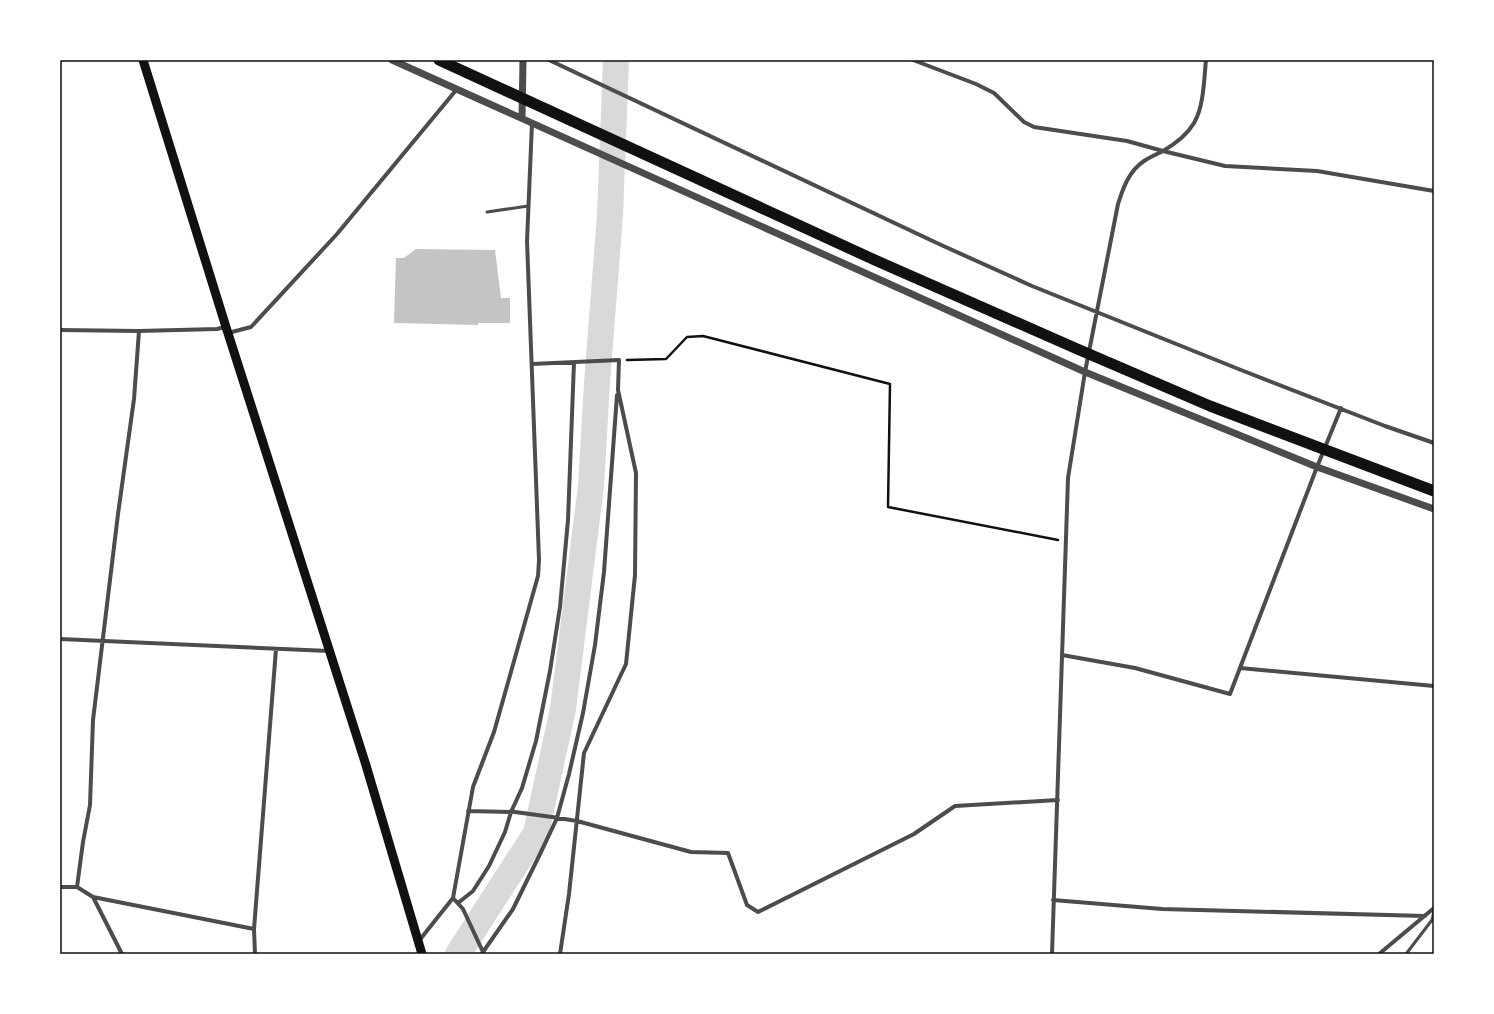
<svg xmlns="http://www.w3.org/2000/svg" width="1494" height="1014" font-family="Lato,sans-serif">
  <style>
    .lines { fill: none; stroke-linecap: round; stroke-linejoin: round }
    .river { stroke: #d9d9d9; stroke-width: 26 }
    .building { fill: #c4c4c4 }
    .path { stroke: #111; stroke-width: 2.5 }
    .service { stroke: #4c4c4c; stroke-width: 3 }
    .minor { stroke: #4c4c4c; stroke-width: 4 }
    .tertiary { stroke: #4c4c4c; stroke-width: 7 }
    .primary { stroke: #111; stroke-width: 9 }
    .motorway { stroke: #111; stroke-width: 11 }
    .neatline { fill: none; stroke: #111; stroke-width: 1.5 }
  </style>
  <rect width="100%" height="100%" fill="#fff"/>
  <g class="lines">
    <path class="river" d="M458,954L536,833L563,709L591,486L597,383L610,215L616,60"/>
  </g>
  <path class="building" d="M416,249L495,250L501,298H510V323H478V325L394,323L396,258H404Z"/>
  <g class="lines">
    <path class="path" d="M627,360L666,359L687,337L703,336L890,384L888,507L1058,540"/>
    <path class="service" d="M487,212L528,206
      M1406,954L1432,920L1434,911"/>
    <path class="minor" d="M549,60L939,244L1032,286L1241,370L1385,426L1434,443
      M913,60L976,84L994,93L1024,122L1034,127L1127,141L1163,151L1225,166L1317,171L1434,191
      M60,330L139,331L217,329L225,327
      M228,333L251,327L337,234L457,89
      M532,364L619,360L618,390L636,473L635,575L626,664L584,753L569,894L560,954
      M60,639L329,651
      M1062,655L1135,668L1230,694L1317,467L1341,408
      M1240,668L1434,686
      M468,811L515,812L552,817L577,821L691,852L728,853L747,905L758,912L914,834L955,806L1058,800
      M60,887H77L93,897L122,954
      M77,887L83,842L90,805L93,720L118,514L134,399L139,331
      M93,897L254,929
      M453,898L463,909L483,952L482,954
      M1053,900L1162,909L1425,916
      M458,903L473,891L489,866L505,832L511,812L522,788L536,741L550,671L560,607L568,520L574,362
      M418,942L453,898L473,787L494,732L538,576L539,560L527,241L532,123
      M483,952L513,909L541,852L557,818L569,774L583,713L595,645L604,572L617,395
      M255,954L254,929L276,649
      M1052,954L1068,478L1085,372L1118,204C1123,188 1129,171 1144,161C1150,157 1157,154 1163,151C1175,144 1187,135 1194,123C1204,106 1204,79 1206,60
      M1379,954L1434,908"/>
    <path class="tertiary" d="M392,60L1085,372L1317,467L1434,509
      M522,118L523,60"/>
    <path class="primary" d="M143,60L226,327L365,762L422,954"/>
    <path class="motorway" d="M439,60L877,261L1075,348L1210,406L1434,491"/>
  </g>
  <rect width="1494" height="1014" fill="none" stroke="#ffffff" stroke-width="122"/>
  <rect x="61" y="61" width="1372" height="892" class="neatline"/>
</svg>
